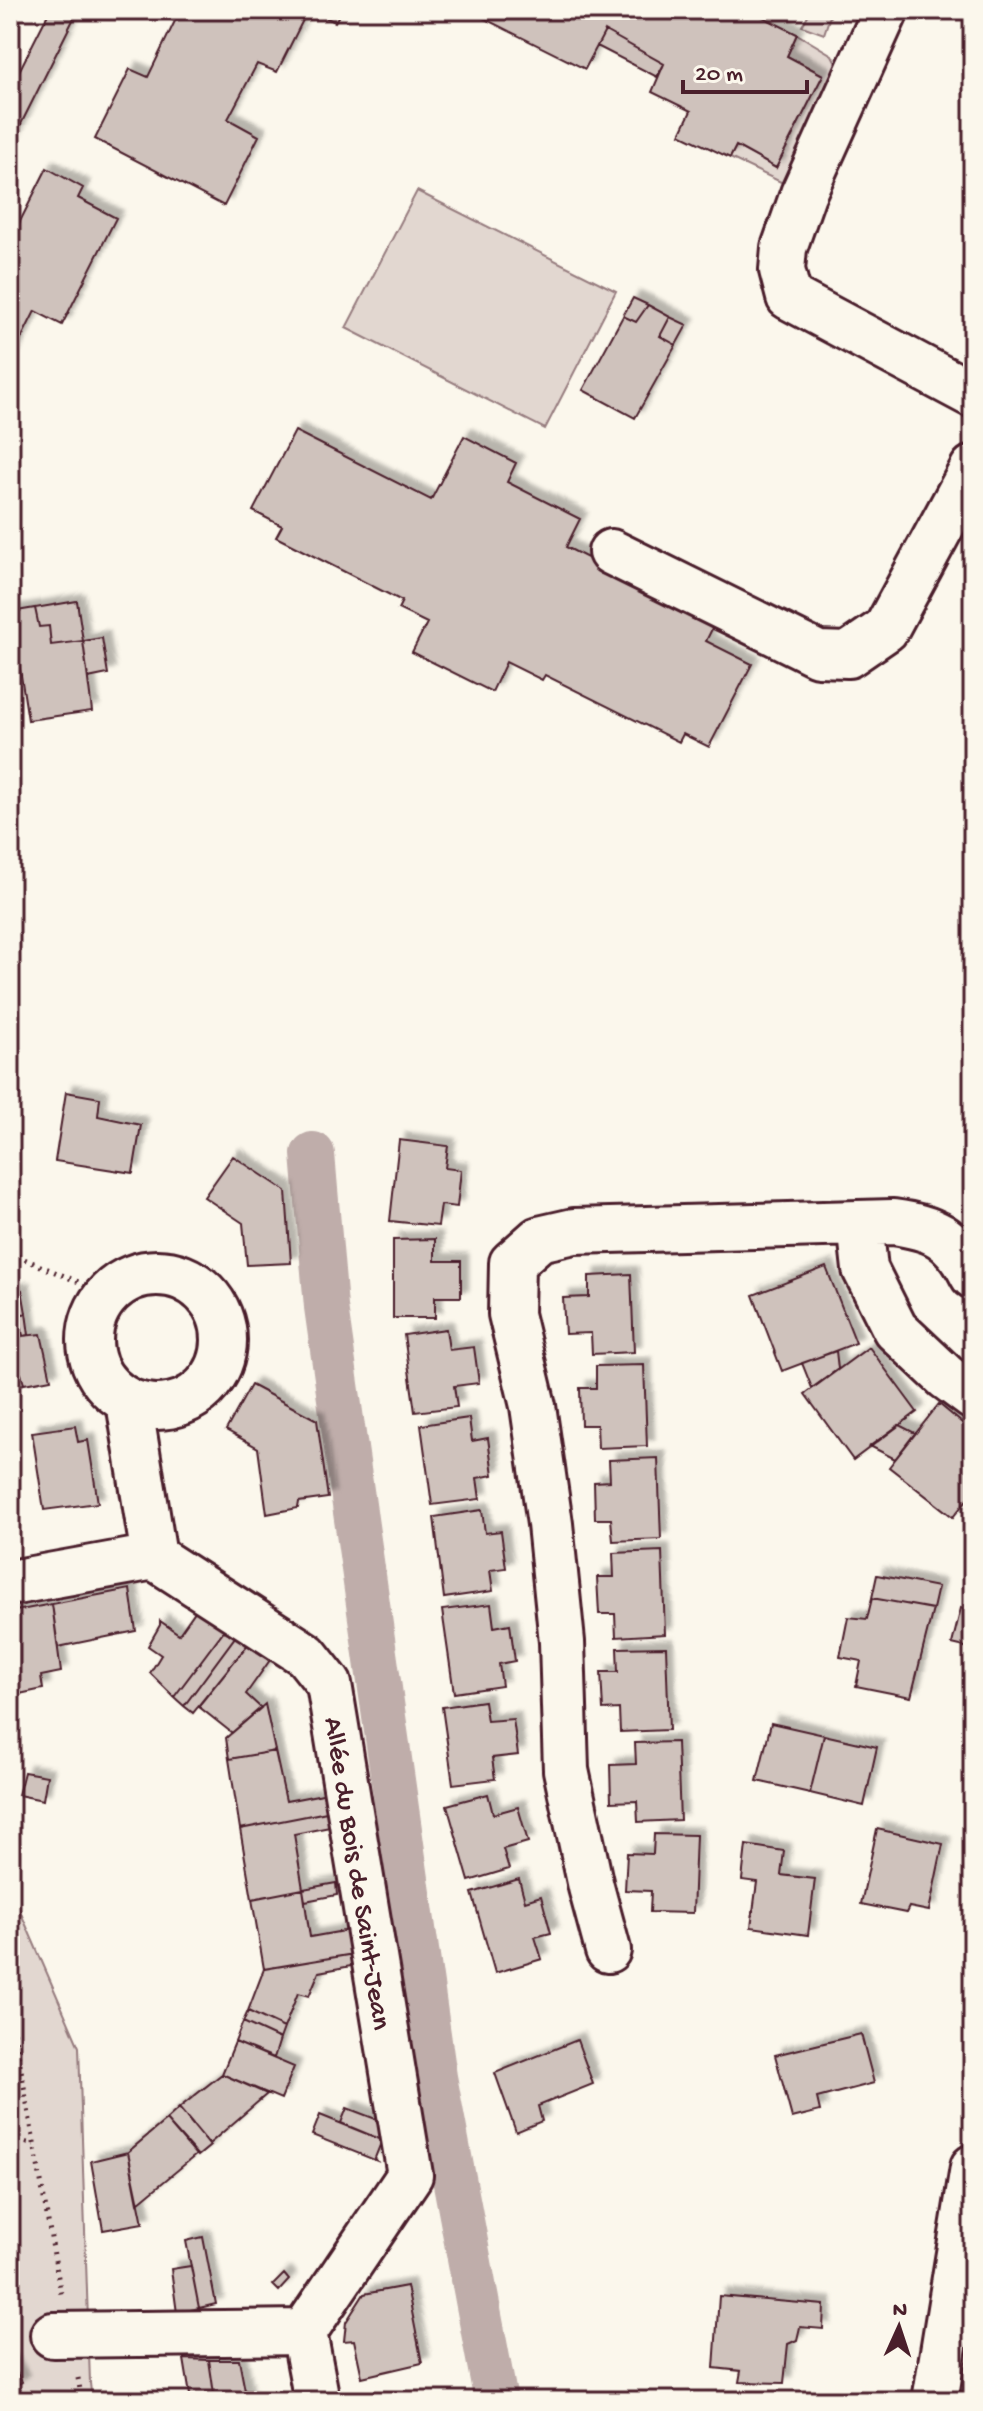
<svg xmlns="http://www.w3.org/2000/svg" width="983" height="2411" font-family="'Gochi Hand',sans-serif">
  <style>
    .green { fill: #e2d7d0; stroke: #967b7e; stroke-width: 2 }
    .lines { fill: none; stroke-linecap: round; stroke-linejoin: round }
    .canal { stroke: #bfadaa; stroke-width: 44 }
    .building { fill: #cfc2bc; stroke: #4a1f2b; stroke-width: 2; filter: url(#shadow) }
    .minor-casing { stroke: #4a1f2b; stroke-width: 50 }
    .major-casing { stroke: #4a1f2b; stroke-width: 50 }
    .path { stroke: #4a1f2b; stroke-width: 5; stroke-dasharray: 2 6; stroke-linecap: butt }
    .minor { stroke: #fbf7ec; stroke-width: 44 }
    .major { stroke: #fbf7ec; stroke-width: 44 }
    .labels { text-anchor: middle; stroke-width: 6; stroke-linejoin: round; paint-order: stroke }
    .street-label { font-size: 28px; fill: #4a1f2b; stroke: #fbf7ec }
  </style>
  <defs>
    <filter id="shadow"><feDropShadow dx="7" dy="-7" stdDeviation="2" flood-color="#0004"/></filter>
  </defs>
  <rect width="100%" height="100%" fill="#fbf7ec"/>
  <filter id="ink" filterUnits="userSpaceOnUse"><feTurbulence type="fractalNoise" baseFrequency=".0125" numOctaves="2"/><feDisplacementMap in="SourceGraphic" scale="16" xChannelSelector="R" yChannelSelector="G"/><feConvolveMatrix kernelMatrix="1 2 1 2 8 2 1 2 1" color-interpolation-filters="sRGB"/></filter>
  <g filter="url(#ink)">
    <path class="green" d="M811,10H832L824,34L802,26Z
      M797,34L832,55L841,72L785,184L730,158L736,146L776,168L823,75L787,56Z
      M417,191L616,291L545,429L346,328Z
      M10,1888L79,2047L90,2383L92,2401H10Z"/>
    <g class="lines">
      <path class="canal" d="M313,1154L326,1307L435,2077L496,2401"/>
    </g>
    <path class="building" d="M50,10H78L10,146V89Z
      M153,10H308L277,72L257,64L228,119L259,136L224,206L95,139L130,69L148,77L175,21Z
      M310,10H342L335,22Z
      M487,10H678L689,15L691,10H749L797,34L787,56L823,75L776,168L736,146L730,158L680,134L691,111L652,92L664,64L605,31L585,69L483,18Z
      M605,31L664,64L657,77L597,46Z
      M47,168L83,188L78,198L116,218L62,325L35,311L10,361V241Z
      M633,298L648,305L636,322L623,316Z
      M648,305L670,317L660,336L676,345L635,418L583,390L623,316L636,322Z
      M670,317L687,325L676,345L660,336Z
      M295,431L431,500L464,436L516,463L507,482L580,519L566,547L715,623L706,641L752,664L709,747L683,734L679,742L545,675L542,680L506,662L492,692L412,652L427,623L398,609L402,601L276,537L282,526L253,511Z
      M77,601L83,641L51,645L49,626L39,627L35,608Z
      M35,608L39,627L49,626L51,645L83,641L92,711L28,720L11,612Z
      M102,638L108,674L88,678L83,641Z
      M66,1092L100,1098L98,1116L141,1125L133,1173L55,1161Z
      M399,1140L448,1146L445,1168L461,1170L457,1207L441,1205L438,1226L390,1221Z
      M233,1156L286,1191L291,1263L247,1265L243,1223L204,1197Z
      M435,1239V1261H461V1297H435V1318H393V1240Z
      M826,1267L856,1343L782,1371L753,1295Z
      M631,1274L634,1352L592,1354L591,1333L565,1334L563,1298L589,1297V1276Z
      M22,1290L26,1313L19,1315L23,1336L41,1334L51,1379L24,1384L21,1374L10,1376V1292Z
      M26,1313L29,1335L23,1336L19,1315Z
      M446,1329L449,1350L474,1347L479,1383L454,1386L457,1407L415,1412L404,1335Z
      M869,1347L917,1412L853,1460L805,1394Z
      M836,1351L838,1369L812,1388L802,1363Z
      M644,1365L647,1446L598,1448L597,1425H581L580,1388H596V1366Z
      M21,1374L24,1384L10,1387V1376Z
      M251,1385L317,1420L328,1498L299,1502L298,1508L267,1514L258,1448L226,1430Z
      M939,1404L973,1432V1492L953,1517L889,1467Z
      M469,1418L472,1441L488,1438L493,1475L477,1478L480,1499L432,1505L421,1425Z
      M899,1425L915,1433L895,1459L870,1446Z
      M75,1426L78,1442L88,1440L98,1503L44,1510L32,1432Z
      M658,1458L661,1539L613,1541L611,1519H595L594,1482L610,1481L609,1460Z
      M482,1510L485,1533L501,1531L506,1568L490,1570L493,1591L444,1598L434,1517Z
      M662,1551L665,1634L616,1637L615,1614H599L597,1577H614L613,1553Z
      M877,1575L938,1587L933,1609L872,1598Z
      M130,1589L136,1631L58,1647L52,1604Z
      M872,1598L933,1609L911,1697L856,1686L861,1661L840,1657L848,1617L867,1619Z
      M203,1600L231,1621L174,1697L150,1673L161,1655L148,1646L160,1625V1621L179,1634Z
      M52,1604L61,1672L41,1676L43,1689L10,1696V1612Z
      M491,1604L494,1627L510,1624L515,1661L499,1664L502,1686L454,1693L442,1610Z
      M961,1608L973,1611V1649L952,1644Z
      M231,1621L241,1629L184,1706L174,1697Z
      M241,1629L253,1638L193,1713L184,1706Z
      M253,1638L275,1653L246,1694L261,1708L232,1733L198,1706Z
      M666,1647L669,1730L620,1732L619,1709L603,1710L601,1672H618L617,1648Z
      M484,1701L487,1721L513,1719L518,1755L492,1758L495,1779L453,1784L442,1707Z
      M265,1704L275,1751L229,1759L226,1738Z
      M771,1723L824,1735L810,1793L757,1781Z
      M824,1735L877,1747L864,1806L810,1793Z
      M677,1742L680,1820L638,1822L637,1801L611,1802L610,1765L636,1764L635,1743Z
      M275,1751L286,1801L328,1793L332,1811L240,1829L229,1759Z
      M24,1772L47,1776L43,1800L18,1795Z
      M488,1794L493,1814L518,1807L528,1842L503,1849L509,1869L469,1881L447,1805Z
      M332,1811L335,1826L294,1834L303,1889L252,1899L240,1829Z
      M877,1829L943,1844L929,1911L909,1907L906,1913L861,1904Z
      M654,1834L696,1835L693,1913L650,1912L651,1891L625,1890L627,1853L653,1854Z
      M746,1845L784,1851L781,1875L815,1879L808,1935L751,1927L757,1882L742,1880Z
      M519,1879L525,1901L541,1896L551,1933L535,1937L542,1959L495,1973L472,1893Z
      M336,1883L337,1895L305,1901L303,1889Z
      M303,1889L310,1937L355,1929L360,1953L264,1969L252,1899Z
      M360,1953L362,1964L319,1972L309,1996L298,1993L284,2028L248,2011L264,1969Z
      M248,2011L284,2028L280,2039L243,2022Z
      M243,2022L280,2039L274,2058L235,2042Z
      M861,2034L874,2083L817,2098L820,2111L792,2118L775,2055Z
      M577,2040L593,2084L538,2106L542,2121L516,2132L495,2073Z
      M235,2042L294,2067L281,2099L222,2074Z
      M222,2074L267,2094L209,2144L179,2108Z
      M179,2108L210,2146L198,2156L166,2120Z
      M347,2108L389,2124L382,2140L341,2123Z
      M320,2115L382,2140L375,2158L377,2161L312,2135Z
      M166,2120L196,2155L138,2203L128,2152Z
      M128,2152L143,2223L103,2230L91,2161Z
      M203,2237L216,2304L199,2308L186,2241Z
      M191,2266L199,2308L177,2313L171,2269Z
      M284,2274L289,2280L279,2291L273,2285Z
      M407,2286L422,2363L362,2377L354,2340L344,2341L346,2322L364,2294Z
      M719,2296L824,2305L823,2329L800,2327L797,2340L788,2344L784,2383L739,2382L741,2371L714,2368Z
      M184,2359L209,2360L215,2401H191Z
      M209,2360H239L247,2401H215Z
      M10,2361L22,2382L10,2389Z"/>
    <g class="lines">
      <defs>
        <path id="minor" d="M886,10L803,194L784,248L782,270L789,297L973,395
          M611,552L818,654L848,655L886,629L973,468
          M860,1223L865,1269L895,1329L946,1377L973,1397
          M90 1340a67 67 0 1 1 134 0a67 67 0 1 1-134 0Z
          M129,1402L154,1557L306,1655L329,1684L410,2175L304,2332L317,2401
          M10,1583L154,1557
          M608,1950L591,1887L566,1770L562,1642L550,1524L533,1406L511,1314L512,1263L539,1239L574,1231L893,1222C934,1228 953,1236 973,1276
          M53,2335L304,2332"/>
        <path id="major" d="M935,2401L973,2167"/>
      </defs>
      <use href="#minor" class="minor-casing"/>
      <use href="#major" class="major-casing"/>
      <path class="path" d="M10,1253L107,1294
        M10,2008L61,2294
        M10,2140L34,2144
        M78,2378L82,2401"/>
      <use href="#minor" class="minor"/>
      <use href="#major" class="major"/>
    </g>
  </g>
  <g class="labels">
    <g class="street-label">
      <text transform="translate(360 1873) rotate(81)" y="10">Allée du Bois de Saint-Jean</text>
    </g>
  </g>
  <rect width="983" height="2411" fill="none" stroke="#fbf7ec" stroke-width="40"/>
  <rect x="20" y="20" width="943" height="2371" fill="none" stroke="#4a1f2b" stroke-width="3" filter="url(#ink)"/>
  <g transform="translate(899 2327) rotate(3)" stroke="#fbf7ec" stroke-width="6" paint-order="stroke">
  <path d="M0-6L14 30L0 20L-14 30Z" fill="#4a1f2b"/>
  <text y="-12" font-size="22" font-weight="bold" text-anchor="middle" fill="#4a1f2b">N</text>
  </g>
  <path d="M683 80v12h124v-12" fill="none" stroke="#4a1f2b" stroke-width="4"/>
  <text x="695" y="80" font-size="24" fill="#4a1f2b" stroke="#fbf7ec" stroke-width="6" paint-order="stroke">20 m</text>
</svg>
